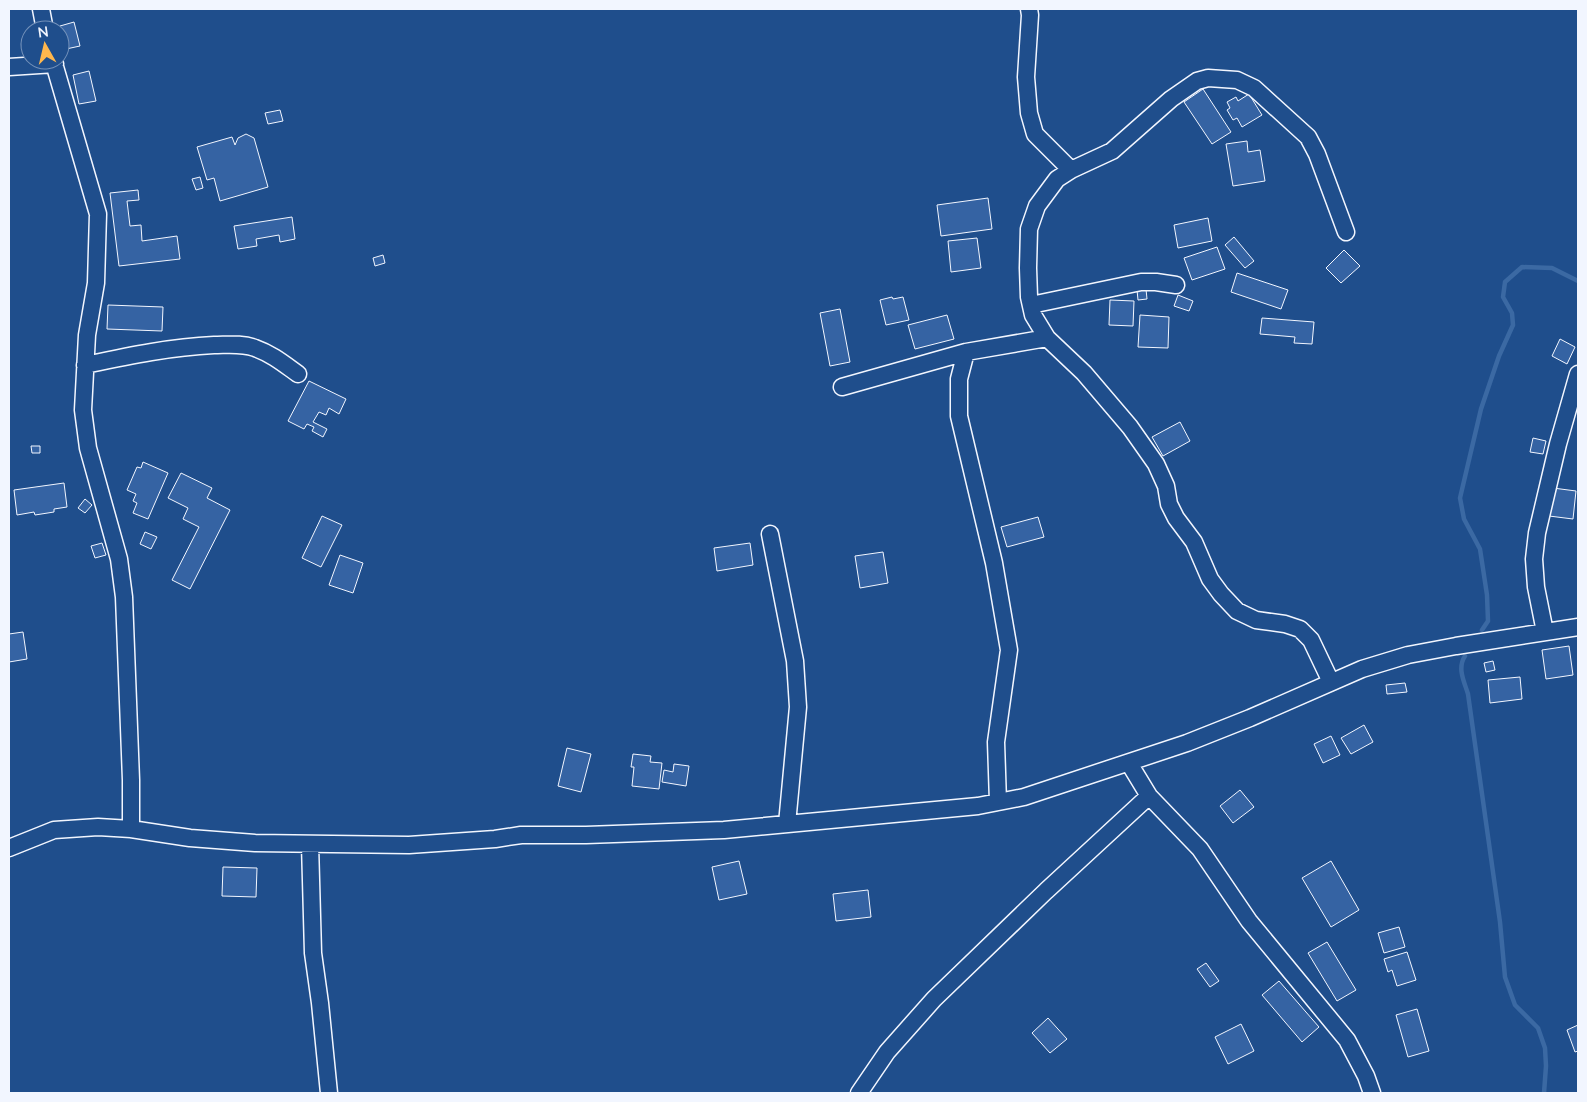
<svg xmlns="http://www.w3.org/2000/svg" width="1587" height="1102" font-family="Lato,sans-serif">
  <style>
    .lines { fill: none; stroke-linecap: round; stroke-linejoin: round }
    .stream { stroke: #3b69a3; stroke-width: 4.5 }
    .building { fill: #3563a3; stroke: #f2f6ff }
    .minor-casing { stroke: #f2f6ff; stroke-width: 19 }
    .minor { stroke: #1f4e8c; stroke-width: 16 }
  </style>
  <rect width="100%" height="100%" fill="#1f4e8c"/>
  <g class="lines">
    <path class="stream" d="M1482,630L1488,621L1487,595L1480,549L1464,519L1460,498L1481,409L1499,356L1513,325L1512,313L1503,297L1505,282L1522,267L1552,268L1578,281
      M1465,656C1457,668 1464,681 1468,694L1500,922L1505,977L1515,1005L1538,1028L1545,1048L1546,1066L1544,1093"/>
  </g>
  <path class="building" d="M74,22L80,46L66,49L60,26Z
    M89,71L96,101L79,104L73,75Z
    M1203,89L1231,132L1212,144L1184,102Z
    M1249,94L1262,115L1242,127L1237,118L1233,120L1227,110L1230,108L1227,102L1236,97L1238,101Z
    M280,110L283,121L268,124L265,113Z
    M246,134L254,138L268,187L220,201L214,178L207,180L197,147L232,137L235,145L238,138Z
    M1247,141L1248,152L1260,150L1265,181L1233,186L1226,144Z
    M200,177L203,188L196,190L192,179Z
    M138,190L139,200L127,201L130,226L141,225L142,241L177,236L180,259L119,266L110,193Z
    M988,198L992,229L941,236L937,205Z
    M292,217L295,239L280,242L279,235L256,239L257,246L238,249L234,226Z
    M1208,218L1212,241L1178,248L1174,225Z
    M1234,237L1254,261L1245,268L1225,245Z
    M977,238L981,268L951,272L948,241Z
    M1217,247L1225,269L1192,280L1184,258Z
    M1344,250L1360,266L1341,283L1326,268Z
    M383,255L385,263L375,266L373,258Z
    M1237,273L1288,290L1281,309L1231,292Z
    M1146,289L1147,299L1138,300L1137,290Z
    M1178,295L1193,301L1189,311L1174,306Z
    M892,297L893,299L903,297L909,320L886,325L880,300Z
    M1110,300L1134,301L1133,326L1109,325Z
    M108,305L163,307L162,331L107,329Z
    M840,309L850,362L830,366L820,313Z
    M947,315L954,339L915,349L908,325Z
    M1140,315L1169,317L1168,348L1138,347Z
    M1262,318L1314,322L1312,344L1294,343L1295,337L1260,334Z
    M1560,339L1575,347L1567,364L1552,356Z
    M309,381L346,399L339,414L329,408L326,415L319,412L313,422L327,429L323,437L312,431L314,427L307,424L304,429L288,421Z
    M1180,422L1190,441L1163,456L1152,437Z
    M1533,438L1546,441L1543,454L1530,452Z
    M31,446H40V453H32Z
    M143,462L168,473L148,519L133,513L137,503L133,501L136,494L127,490L137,467L141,468Z
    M181,473L212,488L207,498L230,510L190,589L172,580L199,527L183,519L188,508L168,498Z
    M64,483L67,507L54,509V512L35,515L34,512L17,515L14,490Z
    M1553,488L1576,491L1573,519L1549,516Z
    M85,499L92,505L85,513L78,508Z
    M322,516L342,525L321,567L302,558Z
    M1038,517L1044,537L1007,547L1001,527Z
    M145,532L157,537L151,549L140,544Z
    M102,543L106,555L95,558L91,546Z
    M750,543L753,565L717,571L714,548Z
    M883,552L888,583L860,588L855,556Z
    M340,555L363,563L353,593L329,585Z
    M23,632L27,659L9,662V634Z
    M1569,646L1573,675L1546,679L1542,650Z
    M1493,661L1495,670L1486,672L1484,663Z
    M1520,677L1522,699L1490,703L1488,680Z
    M1405,683L1407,692L1387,694L1386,685Z
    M1364,725L1373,742L1351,754L1341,738Z
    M1331,736L1340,755L1323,763L1314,744Z
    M567,748L591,754L581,792L558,786Z
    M633,754L651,756L650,762L662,763L659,789L632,786L634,767H631Z
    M674,764L689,766L686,786L662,782L664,770L673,772Z
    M1240,790L1254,807L1233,823L1220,806Z
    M739,861L747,894L719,900L712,867Z
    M1331,861L1359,910L1331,927L1302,878Z
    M223,867L257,868L256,897L222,896Z
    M868,890L871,917L836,921L833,894Z
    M1399,927L1405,947L1384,953L1378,933Z
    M1327,942L1356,990L1337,1001L1308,953Z
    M1407,952L1416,980L1397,986L1392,970L1388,972L1384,959Z
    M1206,963L1219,981L1210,987L1197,969Z
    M1279,981L1319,1027L1302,1042L1262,995Z
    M1417,1009L1429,1051L1408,1057L1396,1015Z
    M1048,1018L1067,1039L1050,1053L1032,1033Z
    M1241,1024L1254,1051L1228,1064L1215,1037Z
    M1578,1025V1051L1575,1052L1567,1030Z"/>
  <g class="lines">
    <defs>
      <path id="minor" d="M41,9L45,30
        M1029,9L1030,15L1026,77L1029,113L1035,134L1071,170
        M53,60L98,214L96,283L87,335L83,410L88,448L119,559L124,597L131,780V829
        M9,67L55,64
        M1031,305L1141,282H1156L1176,285
        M966,352L959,379V416L994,563L1009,650L996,742L998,802
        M85,365C128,356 170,347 214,345C227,345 242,343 255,348C272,354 284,364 298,374
        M842,387L966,352L1047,338
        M770,534L795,661L798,707L787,824
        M1545,632L1536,587L1534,559L1537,533L1558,444L1578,374
        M1331,682L1311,640L1300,629L1285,624L1256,620L1237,611L1221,594L1210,579L1194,542L1176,518L1169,504L1166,486L1156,464L1130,427L1084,373L1047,338L1033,315L1029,297L1028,268L1029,229L1037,206L1057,179L1071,170L1112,151L1171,99L1197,81L1208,78L1237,80L1254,88L1308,137L1317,154L1346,232
        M1129,763L1149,796L1200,849L1249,921L1347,1040L1366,1076L1372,1093
        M310,844L313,953L320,1003L329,1093
        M9,848L54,830L98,827L131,829L190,838L255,843L409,845L495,839L521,835H586L724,830L978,806L1024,797L1187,743L1250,718L1362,669L1408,655L1456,646L1578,627
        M859,1093L887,1052L934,999L1046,891L1149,796"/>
    </defs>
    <use href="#minor" class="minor-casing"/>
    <use href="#minor" class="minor"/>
  </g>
  <rect width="1587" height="1102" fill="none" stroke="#f2f6ff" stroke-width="20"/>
  <g transform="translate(45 45) rotate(352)"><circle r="24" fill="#1f4e8c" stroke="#7391ba"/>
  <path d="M0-4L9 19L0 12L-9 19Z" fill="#ffb74d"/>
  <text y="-8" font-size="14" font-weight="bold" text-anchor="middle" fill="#f2f6ff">N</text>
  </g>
</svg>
